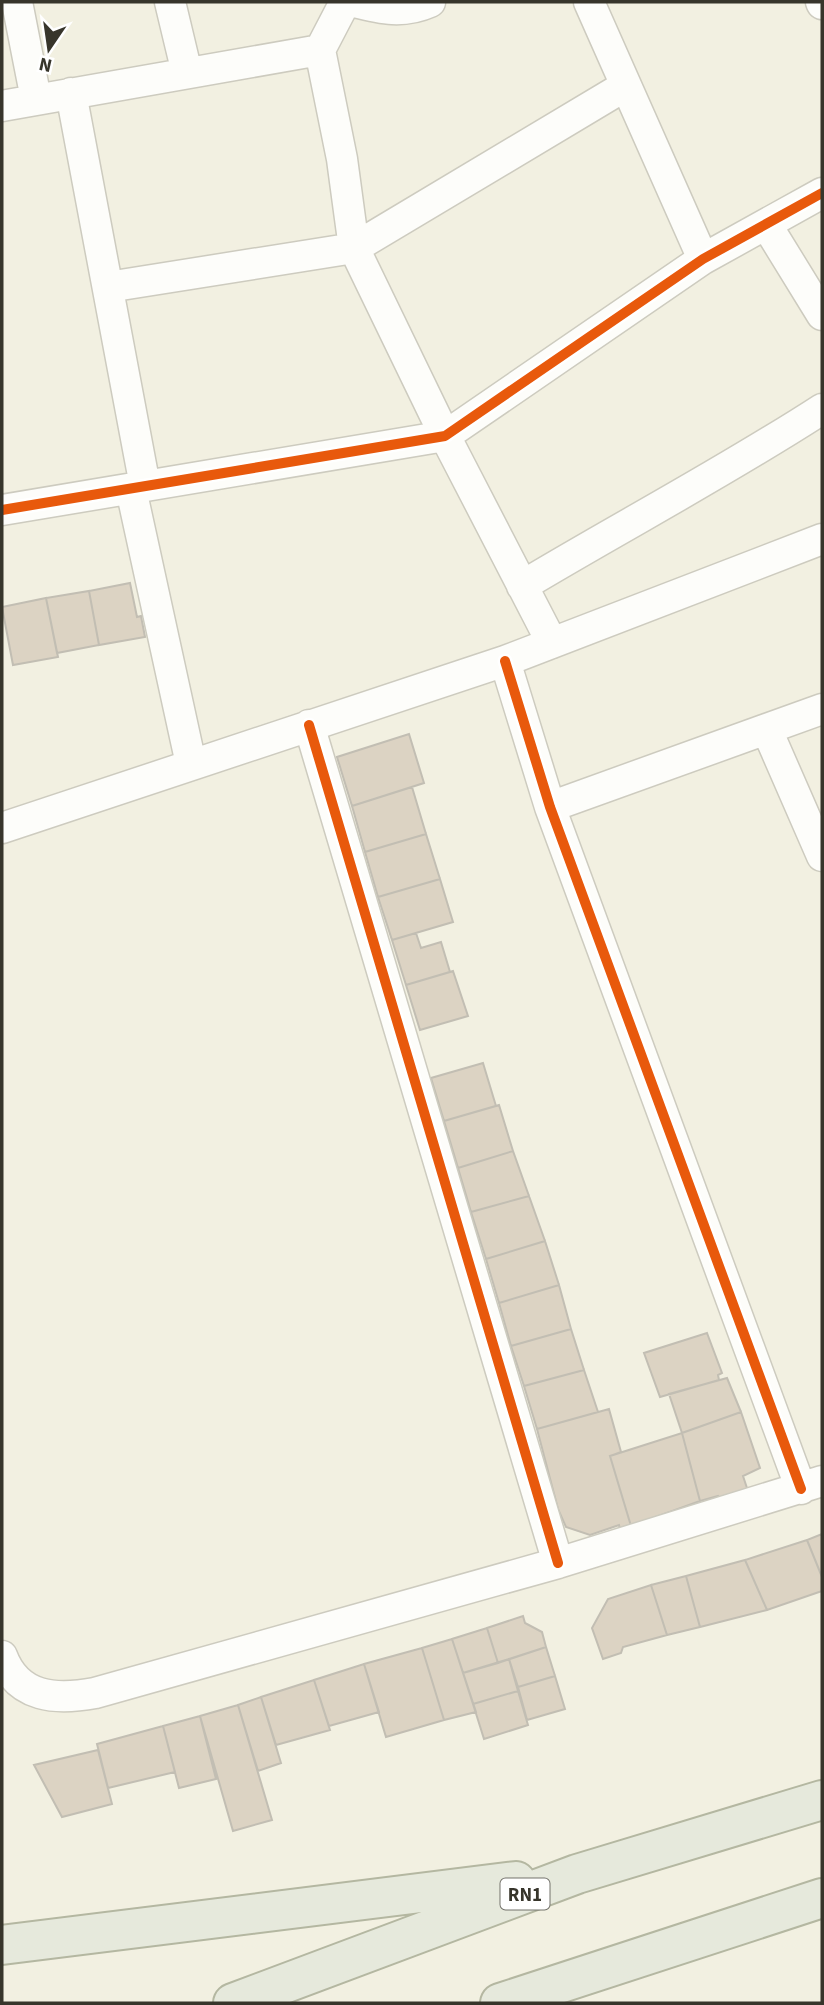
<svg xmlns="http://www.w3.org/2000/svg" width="824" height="2005" font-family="'Source Sans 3',sans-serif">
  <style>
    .building { fill: #dcd3c3; stroke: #c2beb3; stroke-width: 2 }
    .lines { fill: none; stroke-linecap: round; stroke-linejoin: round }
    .minor-casing { stroke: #cdcbbf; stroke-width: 33 }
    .trunk-casing { stroke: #b4b7a1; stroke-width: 42 }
    .minor { stroke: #fdfdfa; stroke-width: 30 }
    .trunk { stroke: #e6e9dc; stroke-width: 38 }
    .cycleway-casing { stroke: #fff; stroke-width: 15 }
    .cycleway { stroke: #e8590c; stroke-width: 10 }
    .labels { text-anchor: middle; stroke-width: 6; stroke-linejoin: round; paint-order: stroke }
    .shield { fill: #fff; stroke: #73726b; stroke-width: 2 }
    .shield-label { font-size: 19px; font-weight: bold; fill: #37352b }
  </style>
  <rect width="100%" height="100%" fill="#f2f0e1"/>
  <path class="building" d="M130,583L137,617L141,616L145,637L99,645L89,591Z
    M89,591L99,645L57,653L46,598Z
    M46,598L58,657L13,665L2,607Z
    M409,734L424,783L352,806L337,757Z
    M412,787L426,834L365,852L352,806Z
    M426,834L440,879L378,897L365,852Z
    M440,879L453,922L392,940L378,897Z
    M416,933L421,948L441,942L450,972L406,985L392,940Z
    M453,971L468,1016L420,1030L406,985Z
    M483,1063L496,1106L444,1121L431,1078Z
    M499,1105L513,1151L458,1168L444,1121Z
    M513,1151L529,1196L471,1212L458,1168Z
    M529,1196L545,1241L486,1259L471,1212Z
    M545,1241L559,1285L499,1303L486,1259Z
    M559,1285L571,1329L511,1346L499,1303Z
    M571,1329L584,1370L524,1386L511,1346Z
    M707,1333L722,1373L718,1375L719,1380L660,1397L644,1353Z
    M584,1370L598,1412L537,1429L524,1386Z
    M727,1378L741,1412L682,1433L669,1394Z
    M609,1409L621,1452L610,1456L631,1526L620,1529L619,1525L590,1535L566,1527L558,1509L537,1429Z
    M741,1412L760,1468L743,1476L748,1491L720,1500L718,1496L700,1501L682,1433Z
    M682,1433L700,1501L631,1526L610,1456Z
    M822,1534V1577L807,1540Z
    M807,1540L822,1577V1591L767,1610L745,1560Z
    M745,1560L767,1610L700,1627L686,1576Z
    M686,1576L700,1627L667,1635L651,1585Z
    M651,1585L667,1635L623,1647L621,1653L603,1659L592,1628L608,1599Z
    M523,1616L525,1623L542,1632L546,1647L498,1663L487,1628Z
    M487,1628L498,1663L463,1673L452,1639Z
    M452,1639L476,1712L444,1720L422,1648Z
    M546,1647L555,1676L518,1687L509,1659Z
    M422,1648L444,1720L386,1737L364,1664Z
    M509,1659L518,1691L473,1704L463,1673Z
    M364,1664L379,1712L329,1726L314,1680Z
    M555,1676L565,1709L527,1720L518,1687Z
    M314,1680L330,1730L276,1745L261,1697Z
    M518,1691L528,1725L484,1739L473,1704Z
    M261,1697L281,1763L258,1771L238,1705Z
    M238,1705L272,1820L233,1831L200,1716Z
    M200,1716L216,1779L179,1788L163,1726Z
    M163,1726L175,1772L108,1788L97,1744Z
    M98,1750L112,1804L62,1817L34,1765Z"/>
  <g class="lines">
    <defs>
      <path id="minor" d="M17,2L36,99
        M170,2L187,73
        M354,2C382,9 403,14 430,2
        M589,2L703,259
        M821,2L822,4
        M320,50L342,159L354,248L445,436L552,643
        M320,50L345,2
        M71,93L145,486
        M2,106L320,50
        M766,224L822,315
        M108,287L354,248L625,86
        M131,489L191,764
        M2,510L445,436L703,259L822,193
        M522,586C622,526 725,472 822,409
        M505,661L550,807L801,1489
        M309,725L558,1563
        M767,730L822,856
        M550,807L822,709
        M2,828L505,661L822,539
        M2,1656C18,1699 57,1700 95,1693L558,1563L822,1481"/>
      <path id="trunk" d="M2,1945L516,1881
        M233,2003L577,1874L822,1800
        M500,2003L822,1898"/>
    </defs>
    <use href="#minor" class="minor-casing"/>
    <use href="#trunk" class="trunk-casing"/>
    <use href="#minor" class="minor"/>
    <use href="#trunk" class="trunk"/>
    <defs>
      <path id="cycleway" d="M2,510L445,436L703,259L822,193
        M505,661L550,807L801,1489
        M309,725L558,1563"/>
    </defs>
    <use href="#cycleway" class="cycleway-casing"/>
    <use href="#cycleway" class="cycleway"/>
  </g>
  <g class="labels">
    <rect class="shield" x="500.5" y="1878.5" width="49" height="31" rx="5"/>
    <g class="shield-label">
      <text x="525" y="1901">RN1</text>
    </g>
  </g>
  <rect width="824" height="2005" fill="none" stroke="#37352b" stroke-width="7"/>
  <g transform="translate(49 49) rotate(193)" stroke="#ffffff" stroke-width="5" paint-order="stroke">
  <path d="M0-5L12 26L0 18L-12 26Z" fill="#37352b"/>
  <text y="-10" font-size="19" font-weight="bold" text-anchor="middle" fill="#37352b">N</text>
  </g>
</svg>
